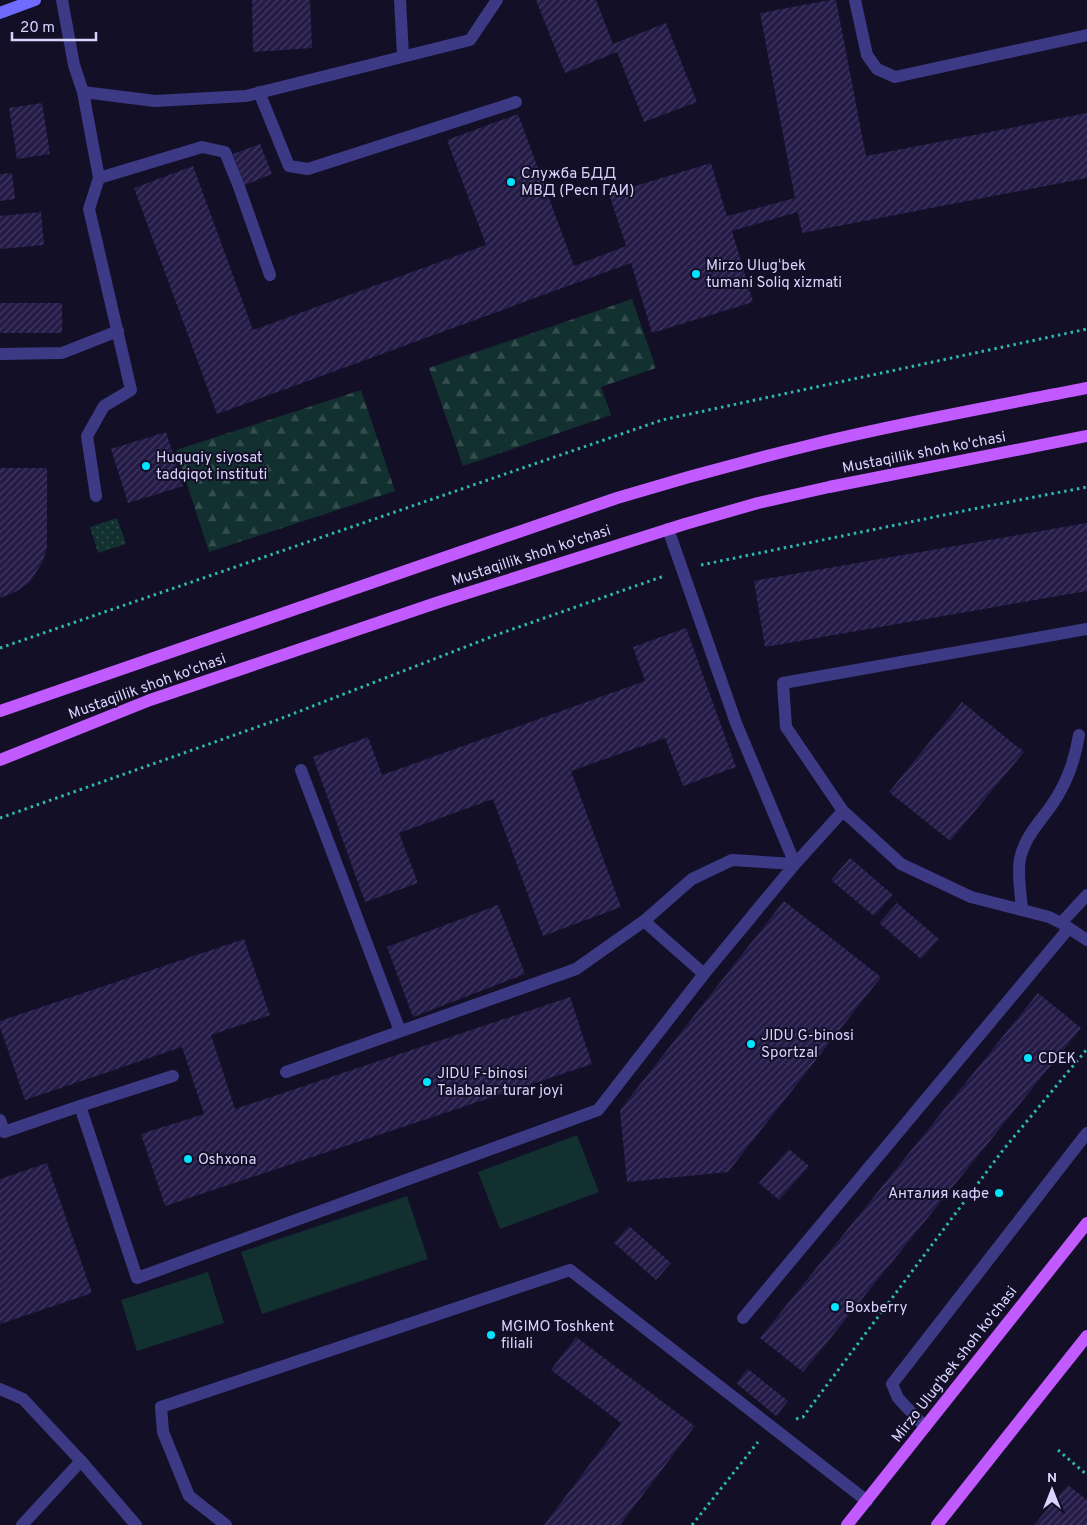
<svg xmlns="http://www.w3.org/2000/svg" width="1087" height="1525" font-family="Overpass,sans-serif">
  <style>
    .grass { fill: url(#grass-dots) }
    .forest { fill: url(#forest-firs) }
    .pitch { fill: #12302f }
    .building { fill: url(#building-hatch) }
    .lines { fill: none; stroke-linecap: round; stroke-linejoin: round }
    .path { stroke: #2fb8b0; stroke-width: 3; stroke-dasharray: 2.5 4; stroke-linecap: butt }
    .lane { stroke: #3d3a85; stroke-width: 12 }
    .street { stroke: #3d3a85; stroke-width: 12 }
    .secondary { stroke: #6f6bff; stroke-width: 12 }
    .primary { stroke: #c25bff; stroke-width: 12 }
    .poi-dot { fill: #00e5ff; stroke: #130f26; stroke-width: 2 }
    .labels { text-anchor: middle; stroke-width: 4; stroke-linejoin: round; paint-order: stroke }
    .poi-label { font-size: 15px; fill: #d9d4ff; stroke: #130f26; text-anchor: start }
    .street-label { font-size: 15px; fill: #d9d4ff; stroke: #130f26 }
  </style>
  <defs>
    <pattern id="grass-dots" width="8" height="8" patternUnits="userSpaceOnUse" patternTransform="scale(1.25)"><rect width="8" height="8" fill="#12302f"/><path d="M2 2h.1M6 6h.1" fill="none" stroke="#344d4e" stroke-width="1.8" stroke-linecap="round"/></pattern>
    <pattern id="forest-firs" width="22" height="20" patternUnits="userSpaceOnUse" patternTransform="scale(1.25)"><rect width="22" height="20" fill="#12302f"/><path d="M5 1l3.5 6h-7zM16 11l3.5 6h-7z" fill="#344d4e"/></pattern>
    <pattern id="building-hatch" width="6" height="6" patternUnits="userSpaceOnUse" patternTransform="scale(1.25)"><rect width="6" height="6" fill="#241b47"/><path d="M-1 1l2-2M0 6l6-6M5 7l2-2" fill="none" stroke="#433b63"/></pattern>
  </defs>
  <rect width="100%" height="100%" fill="#130f26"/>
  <path class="grass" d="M117,518L126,544L98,553L90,527Z"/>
  <path class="forest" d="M632,299L656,368L601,387L611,415L463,466L429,368Z
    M361,390L395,491L209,552L176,450Z"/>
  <path class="pitch" d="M577,1135L599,1192L500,1229L478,1172Z
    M407,1196L428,1259L262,1314L241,1252Z
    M208,1272L224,1323L137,1351L121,1300Z"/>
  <path class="building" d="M252,0H310L312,48L253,52Z
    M536,0H596L613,44L666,23L697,102L644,122L617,52L565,73Z
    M830,0H836L866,156L1087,113V178L802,233L798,212L732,231L753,302L652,333L631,263L217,414L134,188L193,166L253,330L486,245L447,140L518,114L574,266L626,246L609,194L711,163L727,216L795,198L760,13Z
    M42,103L50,154L17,159L9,108Z
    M260,144L272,174L245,185L233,154Z
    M12,173L15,199L0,201V174Z
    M41,212L44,245L0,249V216Z
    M0,303H62V333H0Z
    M166,432L183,486L128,503L111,449Z
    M0,468H47V546L43,561L30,582L17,591L0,598Z
    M1087,523V591L765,647L754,581Z
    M686,628L736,767L683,786L665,738L571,771L621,907L543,936L493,799L399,833L418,883L365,902L313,757L368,737L382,775L645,681L633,647Z
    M962,702L1024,752L950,841L889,792Z
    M850,858L893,895L874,916L831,880Z
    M784,901L881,977L728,1172L627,1182L620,1110Z
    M897,903L939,939L921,959L879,923Z
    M498,905L525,974L413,1017L387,947Z
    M244,939L270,1015L211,1035L235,1109L570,997L592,1064L165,1206L141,1134L204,1114L182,1047L25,1100L0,1027V1021Z
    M1038,993L1081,1028L803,1372L760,1338Z
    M789,1149L809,1166L779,1200L759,1183Z
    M47,1163L92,1293L0,1324V1179Z
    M629,1226L671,1263L656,1280L614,1243Z
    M576,1337L695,1426L620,1525H544L621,1423L551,1370Z
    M748,1369L788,1401L776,1416L736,1383Z
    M1068,1485L1087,1500V1525H1034Z"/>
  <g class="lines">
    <path class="path" d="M701,565L988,506L1087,487
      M0,648L662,420L1087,329
      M0,818L277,720L496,635L664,576
      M796,1419L803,1417L1003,1150L1087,1049
      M1058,1450L1087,1475
      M692,1525L758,1442"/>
    <path class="lane" d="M62,0L74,65L83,92L99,178L89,209L131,390L104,406L87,436L96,496
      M400,0L403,55
      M855,0L867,55L877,69L895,77L1087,35
      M83,92L155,101L246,96L470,40L497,0
      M259,92L289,166L308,169L516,102
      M99,178L202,147L225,152L238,184L270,275
      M0,354L62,353L118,331
      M668,529L736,723L795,864L732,860L692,879L644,921L704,974
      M1087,629L783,683L786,727L843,811L901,864L971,897L1049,917L1061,923L1087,940
      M301,770L400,1031
      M1022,910C1021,896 1017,872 1020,859C1024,838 1039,823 1051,806C1066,785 1075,760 1079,735
      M1061,923L1087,895
      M286,1072L576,969L644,921
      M80,1106L173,1076
      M0,1120L4,1132L80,1106L137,1278L598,1110L704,974L795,864L843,811
      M743,1318L1069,928
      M925,1427L898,1398L892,1384L1087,1133
      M22,1525L81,1461
      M226,1525L189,1496L163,1432L161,1407L570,1270L867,1501"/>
    <path class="street" d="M0,1389L23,1399L81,1461L136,1525"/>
    <path class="secondary" d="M0,13L35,0"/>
    <path class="primary" d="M0,711L617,498C683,478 749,460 815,444C905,422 996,406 1087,388
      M0,760L150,700L436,603L685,524L758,503L829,487L1087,436
      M847,1525L1087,1223
      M937,1525L1087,1336"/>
  </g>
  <g class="poi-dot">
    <circle cx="511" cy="182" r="5"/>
    <circle cx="696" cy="274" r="5"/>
    <circle cx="146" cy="466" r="5"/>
    <circle cx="751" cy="1044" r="5"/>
    <circle cx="1028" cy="1058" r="5"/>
    <circle cx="427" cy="1082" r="5"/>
    <circle cx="188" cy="1159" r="5"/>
    <circle cx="999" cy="1193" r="5"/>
    <circle cx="835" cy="1307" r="5"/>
    <circle cx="491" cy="1335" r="5"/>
  </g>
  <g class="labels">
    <g class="poi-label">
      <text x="521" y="178">Служба БДД<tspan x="521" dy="17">МВД (Респ ГАИ)</tspan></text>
      <text x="706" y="270">Mirzo Ulugʻbek<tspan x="706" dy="17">tumani Soliq xizmati</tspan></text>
      <text x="156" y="462">Huquqiy siyosat<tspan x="156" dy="17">tadqiqot instituti</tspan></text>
      <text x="761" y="1040">JIDU G-binosi<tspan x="761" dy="17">Sportzal</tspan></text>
      <text x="1038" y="1063">CDEK</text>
      <text x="437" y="1078">JIDU F-binosi<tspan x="437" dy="17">Talabalar turar joyi</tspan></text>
      <text x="198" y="1164">Oshxona</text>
      <text x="989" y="1198" text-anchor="end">Анталия кафе</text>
      <text x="845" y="1312">Boxberry</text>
      <text x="501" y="1331">MGIMO Toshkent<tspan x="501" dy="17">filiali</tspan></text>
    </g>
    <g class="street-label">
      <text transform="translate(924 452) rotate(-11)" y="5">Mustaqillik shoh ko'chasi</text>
      <text transform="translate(531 555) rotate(-18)" y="5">Mustaqillik shoh ko'chasi</text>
      <text transform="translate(147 686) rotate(-20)" y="5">Mustaqillik shoh ko'chasi</text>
      <text transform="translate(954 1364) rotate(-52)" y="5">Mirzo Ulug'bek shoh ko'chasi</text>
    </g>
  </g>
  <g transform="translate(1052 1490)" stroke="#130f26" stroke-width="4" paint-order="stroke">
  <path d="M0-4L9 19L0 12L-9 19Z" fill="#d9d4ff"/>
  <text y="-8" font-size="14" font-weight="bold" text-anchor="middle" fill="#d9d4ff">N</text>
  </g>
  <path d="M12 32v8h84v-8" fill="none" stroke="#d9d4ff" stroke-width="2.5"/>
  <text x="20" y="32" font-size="15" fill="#d9d4ff" stroke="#130f26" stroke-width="4" paint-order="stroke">20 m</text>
</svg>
